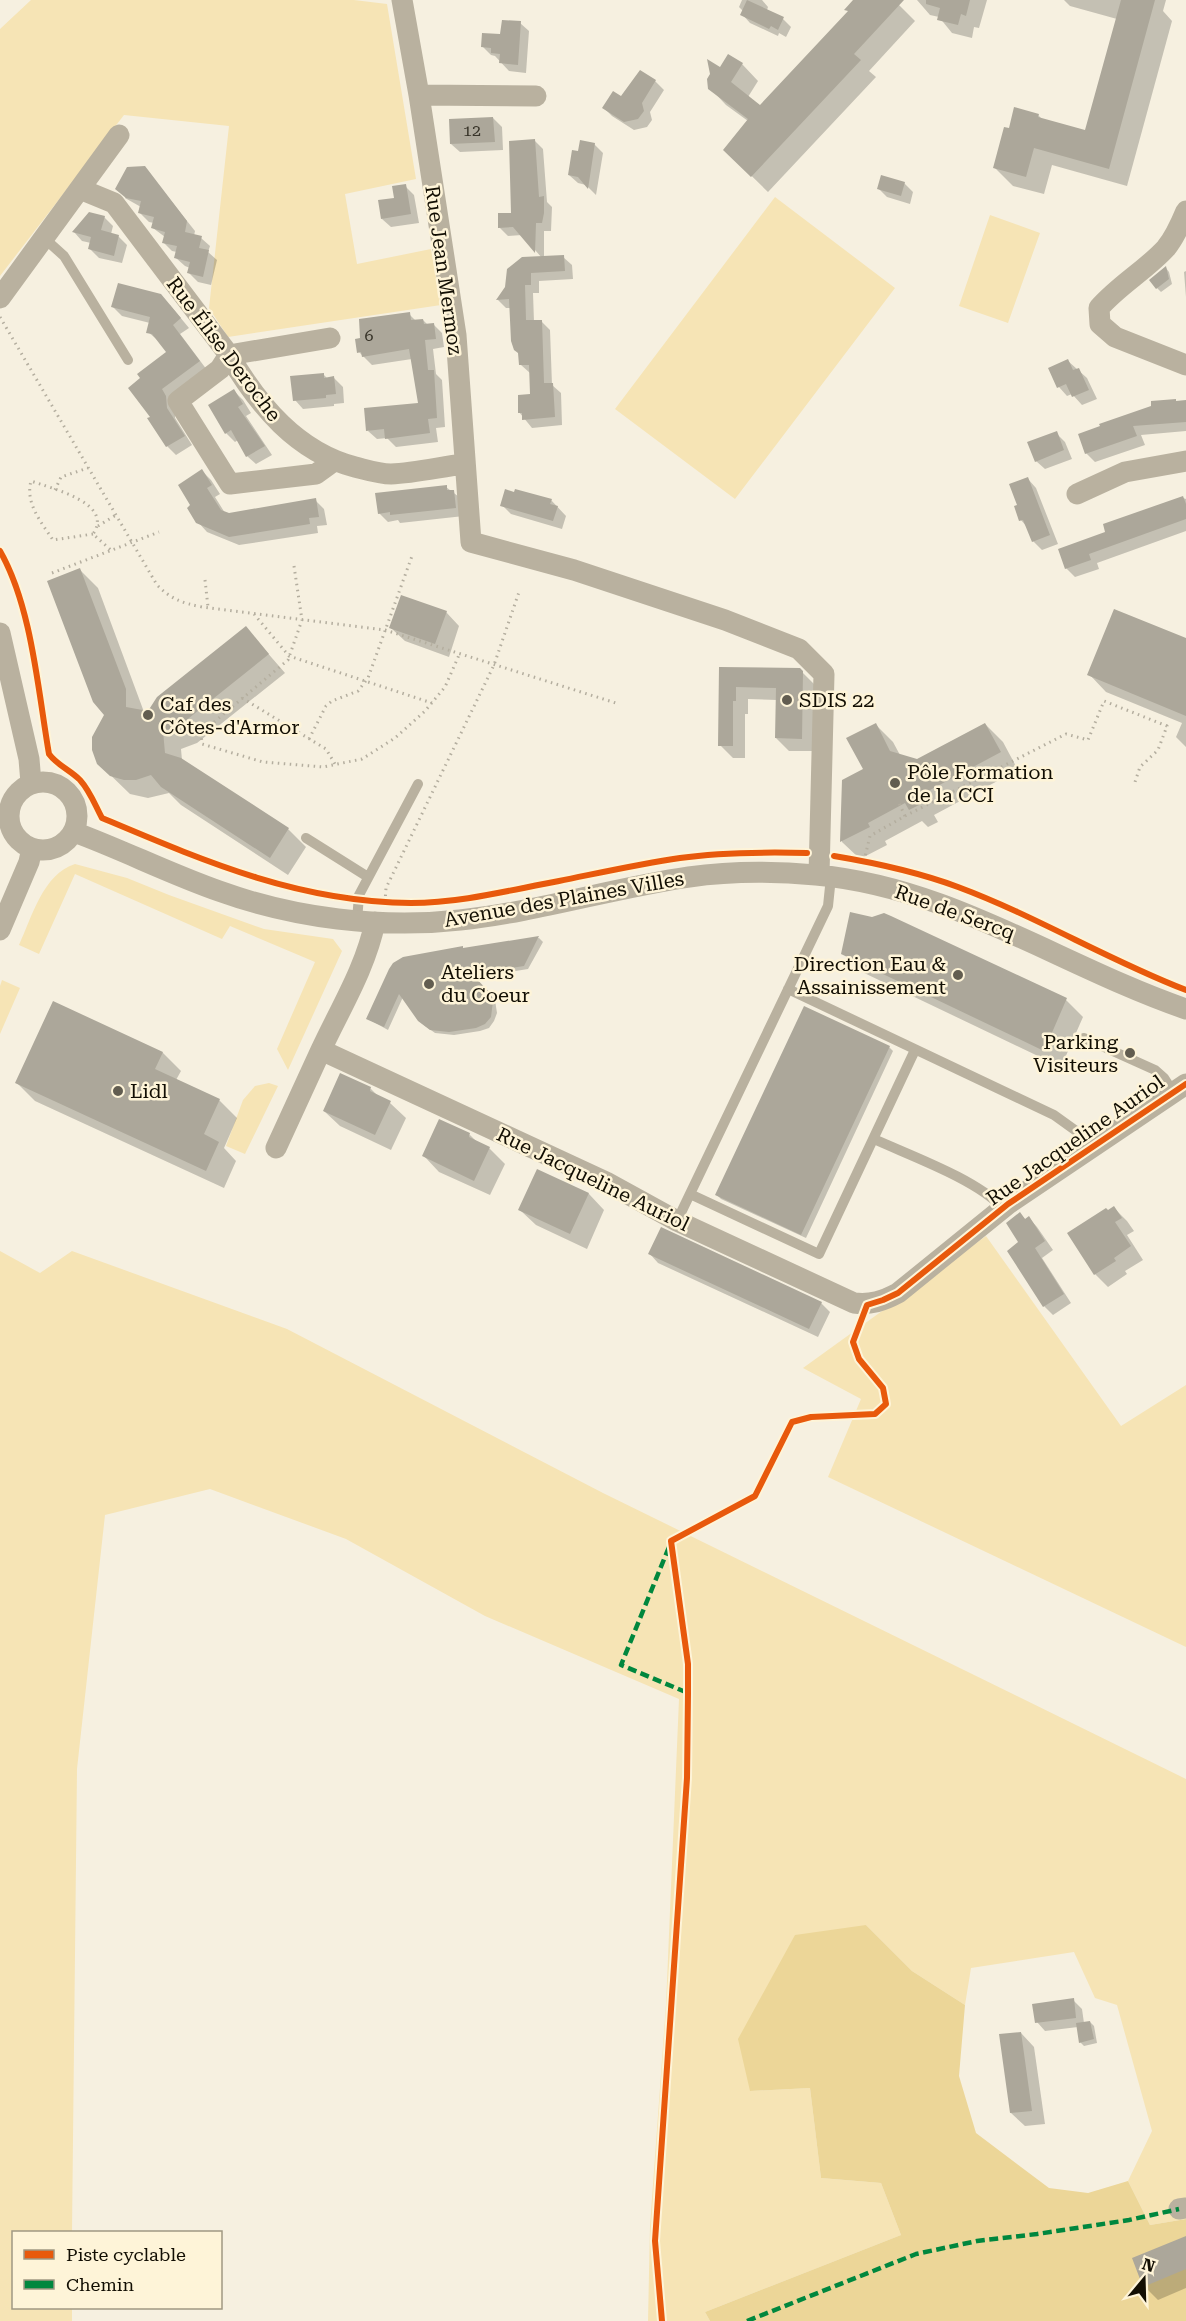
<svg xmlns="http://www.w3.org/2000/svg" width="1186" height="2321" font-family="'Roboto Serif',serif">
  <style>
    .green { fill: #f6e4b5 }
    .forest { fill: #ecd698 }
    .shadow { fill: #0003 }
    .building { fill: #aca79a }
    .lines { fill: none; stroke-linecap: round; stroke-linejoin: round }
    .path { stroke: #b4ae9f; stroke-width: 3; stroke-dasharray: 1.5 4.5; stroke-linecap: butt }
    .lane { stroke: #b9b19f; stroke-width: 10 }
    .street { stroke: #b9b19f; stroke-width: 21 }
    .quiet { stroke: #00873e; stroke-width: 4.5; stroke-dasharray: 9 4.5; stroke-linecap: butt }
    .cycleway-casing { stroke: #fef4d8; stroke-width: 10 }
    .cycleway { stroke: #e8590c; stroke-width: 6 }
    .poi-dot { fill: #625d50; stroke: #fef4d8; stroke-width: 2 }
    .labels { text-anchor: middle; stroke-width: 5; stroke-linejoin: round; paint-order: stroke }
    .number-label { font-size: 16px; fill: #383429 }
    .street-label { font-size: 20px; fill: #120e03; stroke: #fef4d8 }
    .poi-label { font-size: 20px; fill: #120e03; stroke: #fef4d8; text-anchor: start }
  </style>
  <rect width="100%" height="100%" fill="#f6f0e0"/>
  <path class="green" d="M31,0H354L387,4L416,179L345,194L357,264L431,249L441,305L228,337L209,308L229,126L124,115L0,276V29Z
    M775,197L895,288L735,499L615,409Z
    M990,215L1040,233L1008,323L959,306Z
    M75,864L127,878L169,895L264,929L333,939L342,951L288,1070L277,1049L315,962L230,926L222,939L75,874L39,954L19,945C32,917 43,874 75,864Z
    M2,980L20,988L0,1034V986Z
    M269,1083L278,1086L245,1154L226,1146L243,1100L255,1086Z
    M986,1236L1121,1426L1186,1385V1647L828,1477L861,1399L803,1368Z
    M0,1251L40,1273L72,1251L287,1329L603,1493L1186,1779V2219L1150,2225L1128,2181L1152,2131L1117,2005L1095,1998L1074,1952L971,1968L965,2005L912,1971L866,1925L750,2091L810,2088L821,2178L881,2183L901,2235L705,2312L710,2321H648L650,2226L666,2005L679,1699L485,1616L346,1539L210,1489L105,1515L77,1769L72,2232H14V2308H72V2321H0Z"/>
  <path class="forest" d="M866,1925L912,1971L965,2005L959,2076L976,2133L1049,2188L1088,2193L1128,2181L1150,2225L1186,2219V2321H710L705,2312L901,2235L881,2183L821,2178L810,2088L750,2091L738,2039L795,1935Z"/>
  <path class="shadow" d="M742,0H762L768,7L767,10L783,19L791,27L786,37L779,33L778,36L750,23L742,14L743,11L739,7Z
    M863,0H894L915,21L869,71L876,77L768,192L725,150L748,121L726,105L710,88L720,69L742,64L758,81L748,97L761,107Z
    M917,0H987L979,28L974,27L972,38L952,33L939,17L930,15Z
    M1064,0H1166L1163,11L1172,21L1127,186L1052,165L1044,194L1013,186L995,168L1010,130L1038,115L1043,120L1086,132L1117,19L1070,6Z
    M520,23L529,31L526,73L509,71L495,56L491,55L483,47Z
    M655,81L664,90L650,112L652,120L647,127L634,130L612,116L604,108Z
    M493,118L502,127L503,150L460,152L451,144Z
    M534,140L543,149L547,202L552,207L551,231H544V258L563,257L572,265L573,279L539,281V293H533L534,322L541,321L550,330L552,385L561,393L562,425L532,428L519,412L531,396L530,373L521,365L511,308H506L498,300L507,287L542,258L522,235L508,236L499,227L513,215Z
    M594,144L603,153L596,195L586,185L578,183L569,175L580,153Z
    M144,167L195,231L194,236L201,238L210,246L208,252L217,260L211,285L198,282L189,273L190,268L185,266L176,258L177,252L172,251L164,243L165,237L153,228L154,223L149,222L140,213L141,207L125,198Z
    M904,183L913,192L910,204L887,197L878,188Z
    M405,186L414,195L419,223L391,227L382,219Z
    M104,217L113,226L111,234L118,236L127,245L122,263L99,258L90,249L91,243L82,241L74,232Z
    M1166,268L1169,272L1172,284L1161,292L1157,288Z
    M1186,271V297L1184,272Z
    M170,305L189,328L180,334L207,370L175,406V418L192,445L176,455L167,446L152,417L168,353L160,342L148,332L150,323L122,316L113,307Z
    M409,314L416,321L423,320L428,325L433,324L442,333L444,347L433,349L436,374L442,380L445,427L436,428L438,442L396,447L387,438L377,439L368,431L419,404L412,359L372,365L359,352Z
    M1068,361L1087,378L1097,399L1082,405L1072,394L1067,396L1059,387L1050,368Z
    M323,374L328,379L334,378L343,387L344,403L334,404V406L303,409L295,400Z
    M234,391L243,400L251,413L246,416L272,455L256,464L247,456L238,440L235,442L226,433Z
    M1186,401V431L1141,435L1145,445L1095,462L1086,453L1080,434Z
    M1056,433L1065,442L1072,459L1045,469L1036,461Z
    M202,471L211,480L220,494L215,497L225,513L229,515L315,500L324,509L327,525L317,526L318,533L239,545L207,532L198,522L193,506Z
    M1028,479L1036,488L1058,544L1042,550L1033,541L1027,527L1021,520L1019,506Z
    M446,487L463,500L464,516L400,523L398,520L388,522L379,513Z
    M1183,498L1186,499V531L1097,563L1099,569L1075,577L1066,568L1107,533Z
    M551,500L566,516L562,529L511,514L502,505Z
    M80,570L98,588L144,712L149,713L246,628L285,673L197,743L181,749L182,760L288,829L306,847L288,875L181,805L169,793L148,798L130,794L98,763L105,715Z
    M446,612L459,626L449,657L405,641L391,628Z
    M1186,638V747L1176,737L1182,723L1106,692L1089,674Z
    M720,668L800,670L815,685L814,751H789L776,738L777,700L748,699V714H745V758H733L720,745Z
    M875,724L893,742L900,755L917,760L985,724L1003,742L1018,770L934,815L938,822L928,827L922,821L885,841L887,845L860,859L842,842L843,781L865,770Z
    M539,938L543,942L528,969L473,978L495,1000L497,1013L494,1021L489,1028L480,1031L454,1035L435,1033L424,1025L403,997L388,1030L368,1019L390,970L464,949Z
    M843,953L1066,1000L1083,1017L1061,1067L860,971Z
    M54,1003L163,1053L181,1071L176,1080L219,1100L237,1118L224,1148L236,1161L224,1188L35,1101L17,1083Z
    M889,1047L893,1051L806,1238L721,1199L717,1195Z
    M371,1089L380,1098L390,1103L406,1118L391,1150L340,1126L324,1111Z
    M470,1135L478,1143L489,1148L505,1164L490,1195L439,1172L424,1156Z
    M537,1171L589,1194L604,1210L587,1249L536,1225L520,1210Z
    M1114,1208L1127,1221L1134,1231L1127,1235L1143,1260L1125,1271L1127,1274L1108,1287L1095,1274L1108,1212Z
    M1020,1214L1026,1220L1029,1218L1037,1227L1053,1250L1042,1258L1071,1303L1053,1315L1044,1306L1009,1252L1020,1243Z
    M650,1254L821,1303L830,1312L818,1337L658,1263Z
    M1073,2000L1082,2009L1084,2023L1090,2022L1094,2026L1097,2043L1084,2046L1080,2042L1078,2027L1045,2031L1037,2022Z
    M1021,2033L1034,2047L1045,2124L1025,2126L1011,2113Z
    M1186,2241V2288L1158,2300L1144,2286Z"/>
  <path class="building" d="M747,0L784,17L778,30L771,26L769,29L740,15Z
    M853,0H904L854,54L861,60L751,177L723,150L748,119L708,89L707,79L710,74L707,59L720,67L728,54L743,63L731,82L760,105L848,11L844,10Z
    M926,0H970L966,16L961,14L958,25L937,20L940,8L926,4Z
    M1121,0H1155L1109,169L1034,148L1026,177L993,168L1004,127L1009,128L1014,107L1039,114L1038,117L1085,130Z
    M502,20L521,21L518,65L499,63L500,54L491,53V48L481,47L482,33L500,34Z
    M640,70L656,80L642,103L644,111L638,119L624,122L602,108L613,91L621,96Z
    M493,117L495,142L450,144L449,119Z
    M535,139L539,197L544,196V213L542,223H536L535,253L513,227L498,228V213H511L509,141Z
    M580,140L595,143L588,189L578,177L568,175L572,150L578,151Z
    M145,166L187,221L185,232L202,236L199,248L209,250L203,277L187,273L190,262L174,258L177,246L162,243L165,232L151,228L154,217L138,213L141,201L126,198L115,189L127,167Z
    M881,175L905,182L901,196L877,189Z
    M406,184L411,214L381,219L378,200L394,198L392,186Z
    M89,212L105,216L101,230L119,235L114,256L88,249L91,237L72,232Z
    M564,255L565,271L531,273V285H525L526,320H542L544,383H553L555,417L522,420V413H518V395L530,394L529,365H519L518,353L514,350L511,341L509,299L496,300L505,287L507,269L522,257Z
    M1166,266L1169,279L1156,289L1149,280Z
    M118,283L161,294L181,318L173,325L200,361L162,389L166,396L167,408L185,436L166,447L147,418L150,417L128,388L140,378L137,374L166,352L152,334L146,333L150,317L111,307Z
    M410,312L411,320L423,319L424,324L434,323L436,339L425,340L428,370H434L437,418L428,419L430,433L385,439L384,429L366,431L364,408L418,403L409,349L362,357L361,352L357,353L355,339L360,338L359,319Z
    M1068,359L1073,370L1079,368L1089,390L1072,397L1066,384L1057,388L1048,368Z
    M324,373V378L334,376L336,394L326,395V398L293,401L290,376Z
    M234,389L243,404L238,407L265,446L246,457L231,430L225,434L208,405Z
    M1176,399V401L1186,400V422L1133,426L1137,436L1085,454L1078,434L1100,426L1099,424L1151,406V401Z
    M1057,431L1064,450L1035,462L1027,442Z
    M202,469L212,485L207,488L221,510L229,513L316,498L319,517L309,518L310,524L229,537L196,523L187,508L190,505L178,485Z
    M1028,477L1050,535L1032,542L1023,520L1019,521L1014,506L1017,505L1009,484Z
    M447,485V490H454L456,508L390,515V512L378,514L375,493Z
    M505,489L514,492L515,489L552,499L550,504L558,506L553,521L500,506Z
    M1183,496L1186,504V519L1089,554L1091,560L1065,569L1058,549L1105,532L1103,524Z
    M80,568L126,689V707L148,711L157,697L246,626L269,654L179,726L163,731L165,753L181,758L289,828L270,858L161,787L151,775L136,780H124L110,776L97,764L92,750V737L104,715L93,702L47,581Z
    M401,595L447,611L435,644L389,628Z
    M1114,609L1186,638V716L1087,675Z
    M719,667L800,668L803,671L802,739L775,738L776,688L736,687V701H733V746H718Z
    M876,723L890,751L917,759L985,723L1001,752L917,797L921,804L909,810L905,803L868,823L870,827L840,842L842,780L863,769L846,738Z
    M850,912L872,917L884,913L891,916L1067,998L1044,1051L841,954Z
    M539,936L524,966L472,974L491,994L493,1001L491,1017L485,1024L476,1028L449,1032L430,1030L418,1021L399,994L384,1027L366,1019L389,969L393,963L403,957L463,946V948Z
    M53,1001L163,1052L155,1069L220,1099L204,1134L219,1142L206,1171L15,1083Z
    M804,1006L890,1046L801,1235L715,1195Z
    M340,1073L371,1087L370,1091L391,1101L375,1135L323,1111Z
    M439,1119L470,1133L469,1137L490,1147L474,1181L422,1156Z
    M537,1169L589,1193L570,1234L518,1210Z
    M1114,1206L1122,1218L1115,1222L1131,1246L1114,1258L1116,1261L1094,1275L1067,1233L1106,1208L1108,1210Z
    M1020,1212L1025,1219L1029,1216L1045,1241L1035,1248L1064,1294L1043,1307L1007,1251L1018,1242L1006,1223Z
    M661,1227L822,1302L809,1329L648,1254Z
    M1074,1998L1076,2018L1035,2023L1032,2004Z
    M1090,2021L1094,2039L1079,2043L1076,2023Z
    M1021,2032L1032,2111L1010,2113L999,2034Z
    M1186,2236V2269L1143,2287L1132,2258Z"/>
  <g class="lines">
    <path class="path" d="M0,317L157,585C171,599 182,603 202,607L385,630L619,704
      M55,490L61,477L88,468
      M98,526L116,515
      M93,534L53,540C41,522 25,503 31,481C53,489 114,503 93,534L112,551
      M294,566L302,620L288,660L201,733L202,744L263,762L323,767L362,759L395,738L425,711L445,687L459,655
      M52,573L159,532
      M205,580L208,607
      M254,614L289,656L432,703
      M242,698L326,749L335,764
      M309,739L326,706L332,701L358,691L368,678L412,556
      M905,816L1066,734L1088,740L1104,701L1167,726L1158,750L1140,767L1134,785
      M864,861L870,836L905,816L898,801
      M385,902L386,888L494,665L519,592"/>
    <path class="lane" d="M44,238L64,256L128,360
      M306,838L368,877
      M357,921L359,895L418,784
      M788,989L1054,1115L1079,1133L1090,1148
      M1084,1038L1155,1070L1164,1078L1173,1092
      M874,1139C911,1156 976,1179 1003,1208
      M690,1194L819,1254L915,1050
      M677,1221L828,906L831,877"/>
    <path class="street" d="M402,0L419,95L456,335L471,542L574,570L725,620L799,649L824,674L819,875
      M419,95L536,96
      M80,189L114,203L229,355C258,405 297,452 355,467C367,470 379,474 391,474C415,473 440,467 464,464
      M1186,211C1181,223 1175,237 1166,248C1146,270 1119,285 1099,308L1100,324L1115,337L1186,365
      M0,298L119,135
      M330,338L229,355L220,369L178,401L230,484L316,474L334,461
      M1077,494L1125,472L1186,461
      M0,633L29,759L31,783
      M9 816a34 34 0 1 1 68 0a34 34 0 1 1-68 0Z
      M74,832C123,850 170,874 219,891C294,918 381,929 460,920C536,912 613,888 689,877C731,871 773,871 816,875C951,887 1061,966 1186,1009
      M375,922C366,967 340,1009 321,1050L606,1182L677,1221L854,1303C871,1305 883,1301 898,1293L1008,1204L1186,1084
      M0,930L29,862L32,848
      M276,1148L321,1050
      M1179,2209L1186,2208"/>
    <path class="quiet" d="M669,1547L621,1665L688,1693
      M747,2321L916,2254L977,2241L1037,2234L1129,2220L1179,2209"/>
    <defs>
      <path id="cycleway" d="M0,551C32,607 38,691 49,754C57,765 70,770 80,780C90,791 95,805 102,818C204,861 298,902 411,903C461,903 510,890 559,881C599,873 639,864 680,858C722,852 764,852 807,853
        M834,856C876,863 918,872 958,887C1036,916 1108,960 1186,990
        M662,2321L655,2241L687,1778L688,1693V1664L671,1541L755,1496L792,1422L811,1417L875,1414L886,1404L883,1388L859,1359L853,1342L867,1305L883,1300L898,1293L1008,1204L1186,1084"/>
    </defs>
    <use href="#cycleway" class="cycleway-casing"/>
    <use href="#cycleway" class="cycleway"/>
  </g>
  <g class="poi-dot">
    <circle cx="787" cy="700" r="6"/>
    <circle cx="148" cy="715" r="6"/>
    <circle cx="895" cy="783" r="6"/>
    <circle cx="958" cy="975" r="6"/>
    <circle cx="429" cy="984" r="6"/>
    <circle cx="1130" cy="1053" r="6"/>
    <circle cx="118" cy="1091" r="6"/>
  </g>
  <g class="labels">
    <g class="number-label">
      <text x="472" y="136">12</text>
      <text x="369" y="341">6</text>
    </g>
    <g class="street-label">
      <text transform="translate(444 270) rotate(82)" y="7">Rue Jean Mermoz</text>
      <text transform="translate(224 349) rotate(53)" y="7">Rue Élise Deroche</text>
      <text transform="translate(564 899) rotate(-10)" y="7">Avenue des Plaines Villes</text>
      <text transform="translate(955 912) rotate(20)" y="7">Rue de Sercq</text>
      <text transform="translate(1075 1140) rotate(-35)" y="7">Rue Jacqueline Auriol</text>
      <text transform="translate(593 1179) rotate(26)" y="7">Rue Jacqueline Auriol</text>
    </g>
    <g class="poi-label">
      <text x="799" y="707">SDIS 22</text>
      <text x="160" y="711">Caf des<tspan x="160" dy="23">Côtes-d'Armor</tspan></text>
      <text x="907" y="779">Pôle Formation<tspan x="907" dy="23">de la CCI</tspan></text>
      <text x="946" y="971" text-anchor="end">Direction Eau &amp;<tspan x="946" dy="23">Assainissement</tspan></text>
      <text x="441" y="979">Ateliers<tspan x="441" dy="23">du Coeur</tspan></text>
      <text x="1118" y="1049" text-anchor="end">Parking<tspan x="1118" dy="23">Visiteurs</tspan></text>
      <text x="130" y="1098">Lidl</text>
    </g>
  </g>
  <rect x="12" y="2231" width="210" height="78" fill="#fef4d8" stroke="#a09883" stroke-width="1.5"/>
  <rect x="24" y="2250" width="30" height="9" fill="#e8590c" stroke="#a09883" stroke-width="1.5"/>
  <text x="66" y="2261" font-size="18" fill="#120e03">Piste cyclable</text>
  <rect x="24" y="2280" width="30" height="9" fill="#00873e" stroke="#a09883" stroke-width="1.5"/>
  <text x="66" y="2291" font-size="18" fill="#120e03">Chemin</text>
  <g transform="translate(1144 2279) rotate(19)" stroke="#fef4d8" stroke-width="4.5" paint-order="stroke">
  <path d="M0-4.5L10 22L0 15L-10 22Z" fill="#120e03"/>
  <text y="-9" font-size="16" font-weight="bold" text-anchor="middle" fill="#120e03">N</text>
  </g>
</svg>
